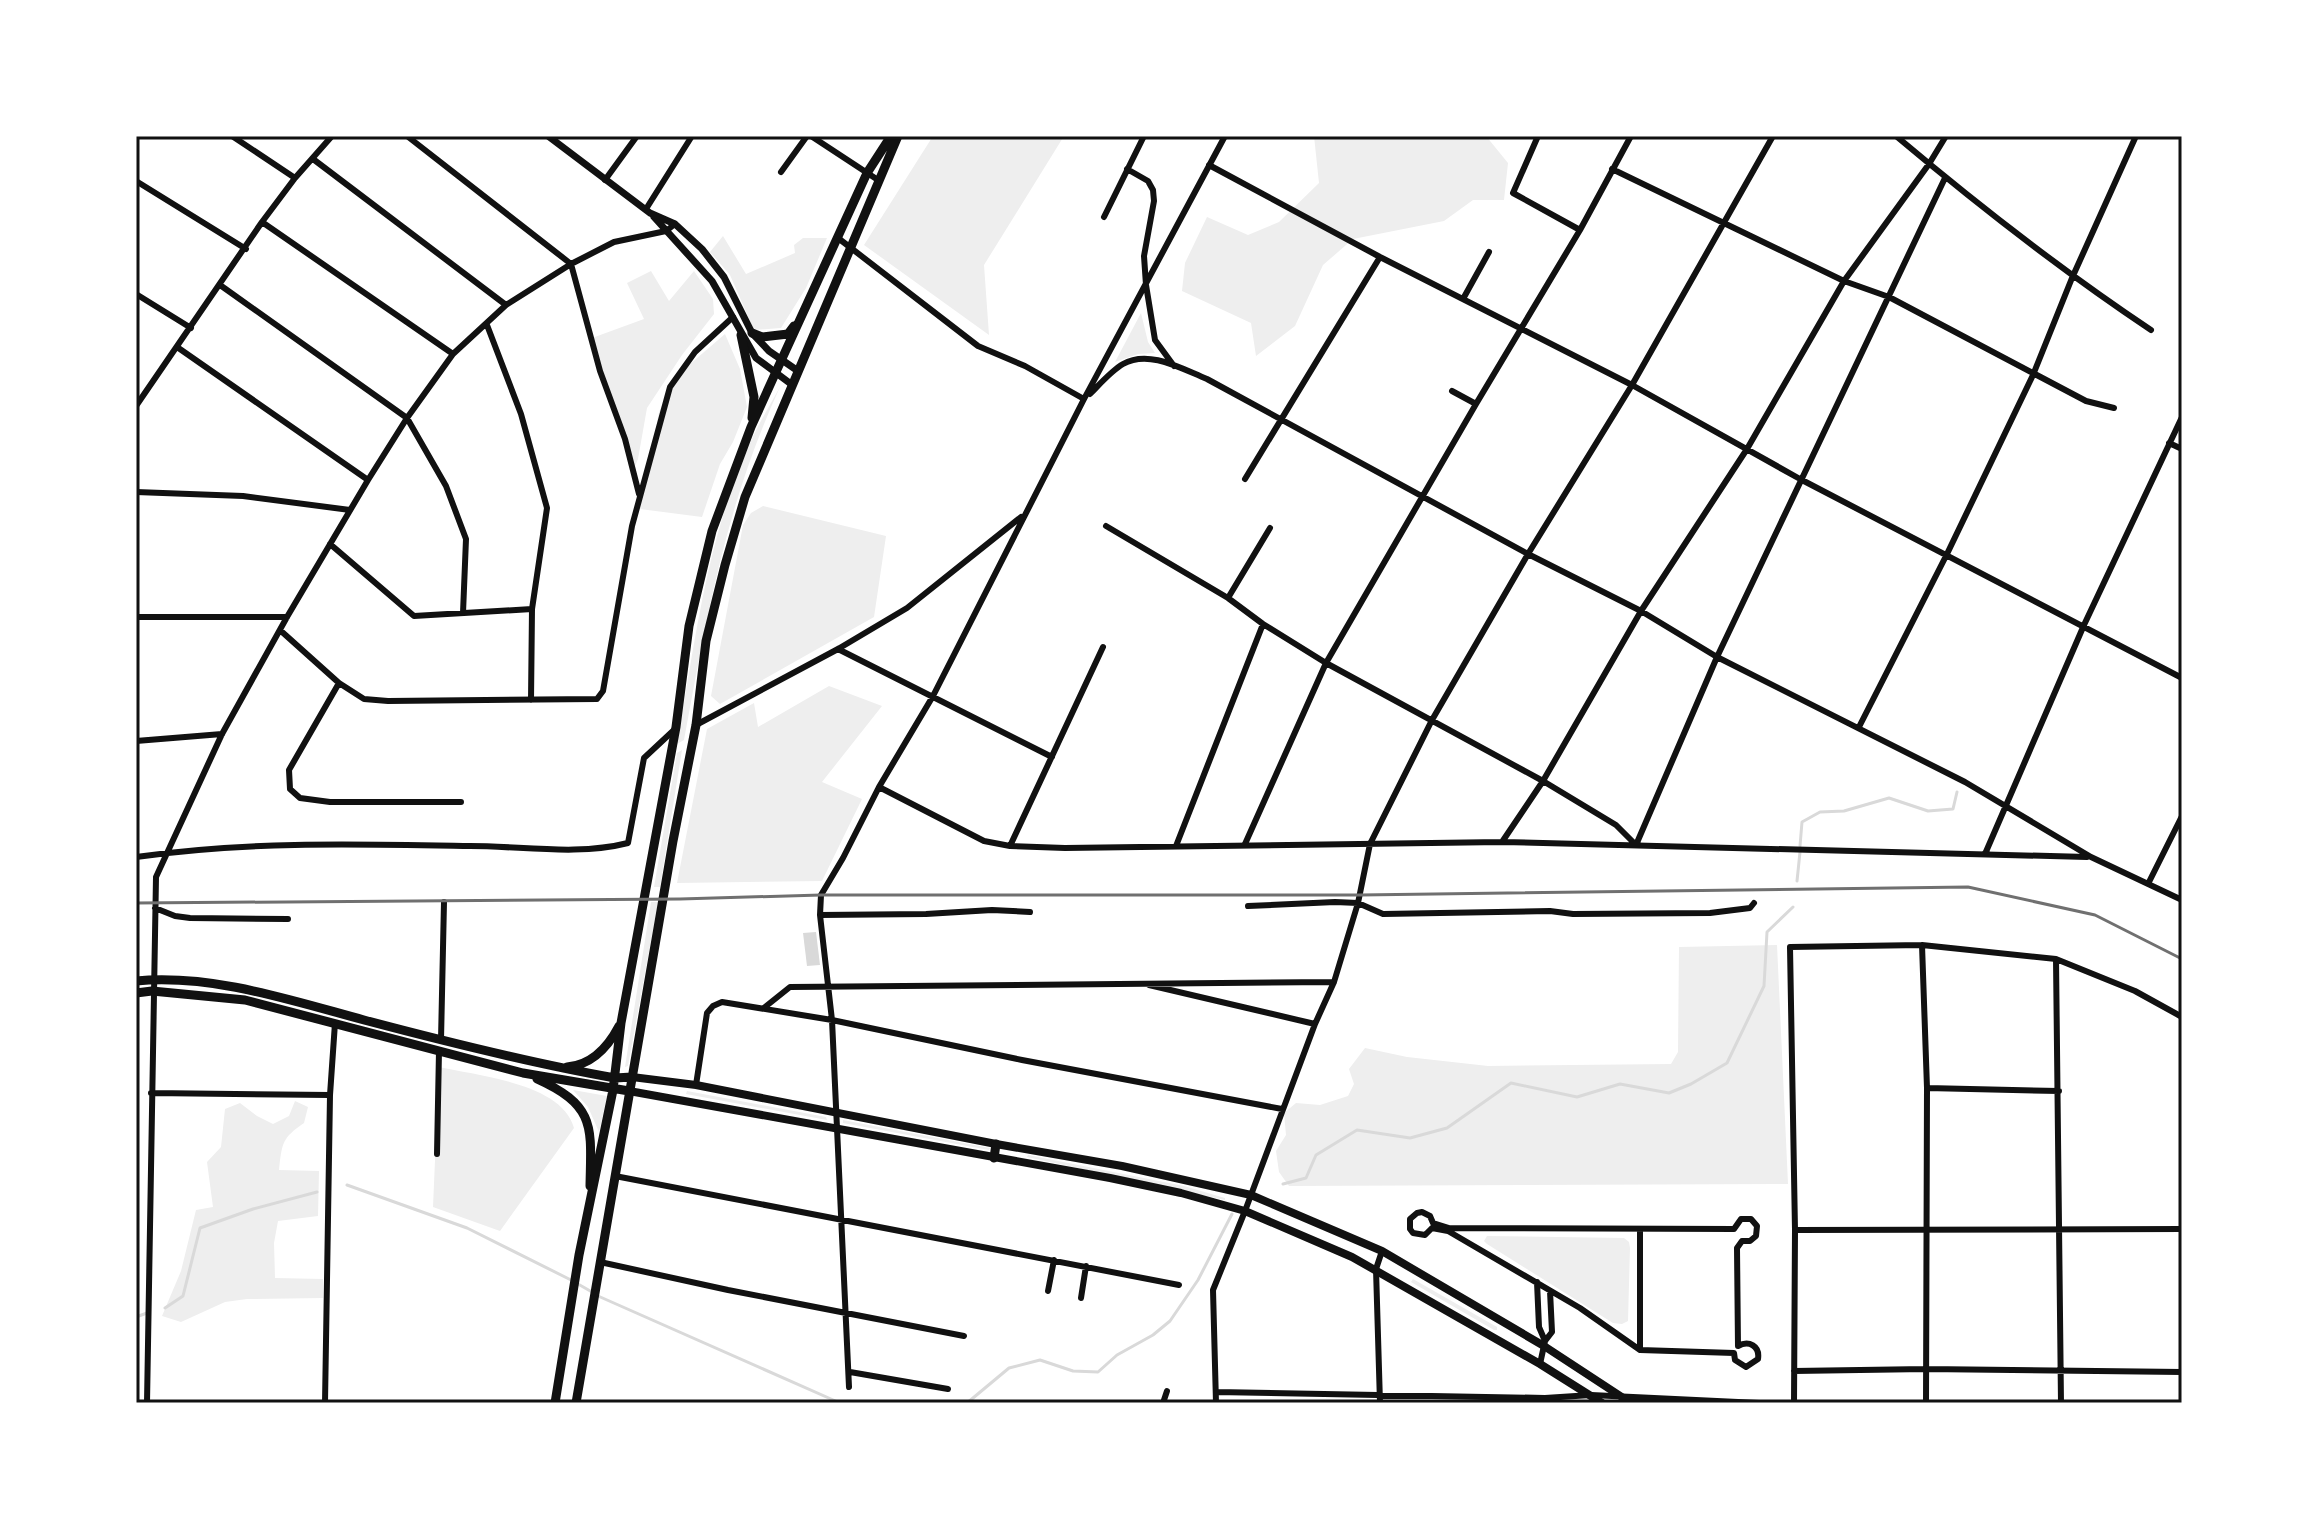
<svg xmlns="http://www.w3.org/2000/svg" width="2318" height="1539" font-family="Barlow,sans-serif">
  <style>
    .green { fill: #eee }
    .water { fill: #d9d9d9 }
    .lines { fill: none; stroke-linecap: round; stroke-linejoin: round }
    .stream { stroke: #d9d9d9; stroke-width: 3 }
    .minor { stroke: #111; stroke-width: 6 }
    .tertiary { stroke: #111; stroke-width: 7 }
    .secondary { stroke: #111; stroke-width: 8 }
    .primary { stroke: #111; stroke-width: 9 }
    .rail { stroke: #707070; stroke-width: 3 }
    .neatline { fill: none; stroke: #111; stroke-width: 3 }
  </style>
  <rect width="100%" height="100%" fill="#fff"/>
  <path class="green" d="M933,136H1064L984,265L989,335L864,245Z
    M1314,136H1486L1508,163L1504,200H1473L1444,221L1353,239L1323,265L1295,326L1256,356L1251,323L1182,291L1185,263L1207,217L1248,235L1279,222L1319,183Z
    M723,236L746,274L795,253L794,245L803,238H827L806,288L781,328L754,330L730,275L710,252Z
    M651,271L669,301L694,271L713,299L714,314L682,355L647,408L638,459L633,471L592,338L644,319L627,283Z
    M1141,313L1148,342L1155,353L1138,354L1115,362Z
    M725,334L740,369L747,407L733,442L720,464L702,517L640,509L659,412L675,377Z
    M780,387C726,504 707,615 684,740L677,744C695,643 707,536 751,441C759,423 770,405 780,387Z
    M763,506L886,536L874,617L720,704L711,696L743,525L751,513Z
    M829,686L882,706L822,782L862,799L822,881L677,883L707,729L754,703L758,727Z
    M682,750L660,887H654L677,753Z
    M651,902H658L628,1066L625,1067Z
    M1777,945L1788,1184L1289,1186L1279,1172L1276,1151L1286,1135L1284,1113L1296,1103L1320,1105L1348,1096L1354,1084L1349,1069L1365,1048L1407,1057L1488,1066L1671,1064L1678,1052L1679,947Z
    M439,1067C479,1076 562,1083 574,1128L500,1231L433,1207Z
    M573,1090L607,1096L599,1132L588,1107Z
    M687,1091L826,1117L827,1120L686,1094Z
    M295,1101L308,1107L304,1123C282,1138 282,1143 279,1170L319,1171L318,1216L278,1221L274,1243L275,1278L323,1279V1298L247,1299L225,1302L181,1322L162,1316L181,1271L196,1210L213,1207L207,1162L221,1147L225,1109L240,1103L257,1116L273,1124L289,1116Z
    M843,1120L990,1148L989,1150L843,1123Z
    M1028,1155L1184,1186L1225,1198V1200L1027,1157Z
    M1487,1236L1624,1238L1629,1242L1630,1248L1628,1321L1622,1324L1613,1323L1487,1244L1484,1241Z
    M1413,1279L1497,1327V1330H1494L1411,1282Z"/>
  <path class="water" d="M816,932L820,965L807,966L803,933Z"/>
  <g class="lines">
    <path class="stream" d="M1800,846L1802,822L1820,812L1844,811L1889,798L1928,811L1953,809L1957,792
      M1797,881L1800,852
      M1283,1184L1306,1178L1316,1155L1357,1130L1410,1138L1447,1128L1511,1083L1577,1097L1620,1084L1669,1093L1691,1084L1727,1063L1764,986L1767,932L1793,907
      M347,1185L467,1228L571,1280
      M578,1284L592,1292
      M598,1296L840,1403
      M165,1308L183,1296L200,1228L253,1209L317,1192
      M136,1317L147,1313
      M967,1403L1009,1368L1040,1360L1073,1371L1098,1372L1117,1355L1153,1335L1170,1321L1198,1280L1232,1214"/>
    <path class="minor" d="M232,136L295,178
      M407,136L571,264L600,371L625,439L639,494
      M811,136L878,180
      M1538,136L1513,193L1580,230
      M1896,136C1978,205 2061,270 2151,330
      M313,159L506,305
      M1209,165L1380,257L1632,385L1800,479L2182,678
      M1127,169L1148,181L1153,190L1154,201L1144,256L1146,285L1155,340L1174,366
      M1612,169L1844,281L1889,297L2086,401L2114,408
      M781,172L807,136
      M605,180L637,136
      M136,181L246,249
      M646,209L692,136
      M1104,217L1144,136
      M262,222L453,354
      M838,238L978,346L1025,366L1084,399
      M220,285L407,418L446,486L466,539L463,613
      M136,294L191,328
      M1463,299L1489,252
      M487,325L521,414L547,508L532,609L531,700
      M177,347L368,480
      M1452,391L1476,404
      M1090,394C1100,384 1111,371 1123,364C1149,349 1182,369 1207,379L1528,554L1641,611L1717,657L1965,782L2091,857L2182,900
      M136,406L262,222L295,178L332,136
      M2169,443L2182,449
      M1245,479L1380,257
      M136,492L243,496L350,510
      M1106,526L1228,598L1263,624L1326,663L1543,781L1616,825L1636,845L1717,657L1945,178
      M330,544L414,616L532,609
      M1228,598L1270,528
      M136,617H287
      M281,631L339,683L364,699L388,701L597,699L603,691L632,526L670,387L695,352L733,317
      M838,649L1052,757
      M339,683L289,770L290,789L300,798L330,802H461
      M696,725L838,649L907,608L1021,517
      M1859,727L1947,554L2033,375L2072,278L2136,136
      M136,741L222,734
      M879,787L984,841L1010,846L1065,848L1502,842L2087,857
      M1502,842L1543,781L1641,611L1747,449L1844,281L1929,164L1946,136
      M1245,844L1326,663L1476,404L1580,230L1631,136
      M1010,846L1103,647
      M1176,846L1263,624
      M1985,854L2084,625L2182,417
      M136,857C247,841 359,844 470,846C523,846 577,856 628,843L644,758L674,730
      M2148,884L2182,816
      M1248,906L1335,902L1358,903L1383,914L1550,911L1573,914L1710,913L1750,908L1754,903
      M155,908L175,916L190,918L288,919
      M820,915L926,914L992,910L1030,912
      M1922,945L1927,1088L1926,1403
      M2056,959L2061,1403
      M1149,985L1315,1024
      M765,1007L790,987L1334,982
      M441,1040L444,902
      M696,1085L707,1013L713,1006L722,1002L832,1020L1022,1060L1282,1109
      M1927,1088L2059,1091
      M151,1093L330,1095
      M437,1154L439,1051
      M615,1176L1179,1285
      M1422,1212L1430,1216L1433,1223L1449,1228L1734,1229L1741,1219H1751L1757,1226L1756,1236L1750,1241H1742L1737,1248L1738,1346C1749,1340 1760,1346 1758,1359L1746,1367L1735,1360L1734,1353L1640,1350L1580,1308L1448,1231L1432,1228L1425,1235L1413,1233L1410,1229V1219L1417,1213Z
      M1640,1230V1350
      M1795,1230L2182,1229
      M600,1262L728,1290L964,1336
      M1537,1282L1539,1327L1545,1341
      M1048,1291L1054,1260
      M1081,1298L1086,1266
      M1540,1364L1545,1341L1552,1332L1550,1291
      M1794,1371L1926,1369L2182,1372
      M850,1372L948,1389
      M849,1387L832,1020L820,915L821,895L843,858L879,787L933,696L1084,399L1225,136
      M1216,1392L1545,1398L1591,1395L1759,1403
      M147,1403L156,877L222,734L287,617L368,480L407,418L453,354L506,305L571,264L614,242L666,231L675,224
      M325,1403L330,1095L335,1023
      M1163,1403L1167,1391
      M1216,1403L1213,1290L1245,1211L1315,1024L1334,982L1358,903L1370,844L1432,720L1528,554L1632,385L1773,136
      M1380,1403L1376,1269L1382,1251
      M1794,1403L1795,1230L1790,947L1922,945L2056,959L2135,991L2182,1017"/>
    <path class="tertiary" d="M548,136L650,213L675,224L702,249L724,277L752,333L769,351L798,371
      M654,217L712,281L756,358L791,384"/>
    <path class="secondary" d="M632,1077L696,1085L996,1144L1122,1166L1251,1195L1382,1251L1544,1346L1631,1403
      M629,1091L1110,1178L1181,1193L1245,1211L1352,1257L1540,1364L1602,1403"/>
    <path class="primary" d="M752,333L762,337L788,334L794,326
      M741,335L754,397L752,418
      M136,981C213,974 290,1000 364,1020C447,1042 530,1063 615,1078L632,1077
      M136,993L152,991L245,1000L523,1073L629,1091
      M567,1067C592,1065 608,1047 619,1026
      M537,1079C597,1106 591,1128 590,1186
      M994,1158L996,1144
      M555,1403L579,1255L613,1090L621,1023L676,727L689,626L712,531L751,427L775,374L867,173L891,136
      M576,1403L673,841L696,725L706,641L725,565L745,497L898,136"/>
    <path class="rail" d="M136,903L680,899L821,895H1360L1968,887L2095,915L2182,959"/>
  </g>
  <rect width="2318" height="1539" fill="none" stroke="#ffffff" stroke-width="276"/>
  <rect x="138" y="138" width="2042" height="1263" class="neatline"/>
</svg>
